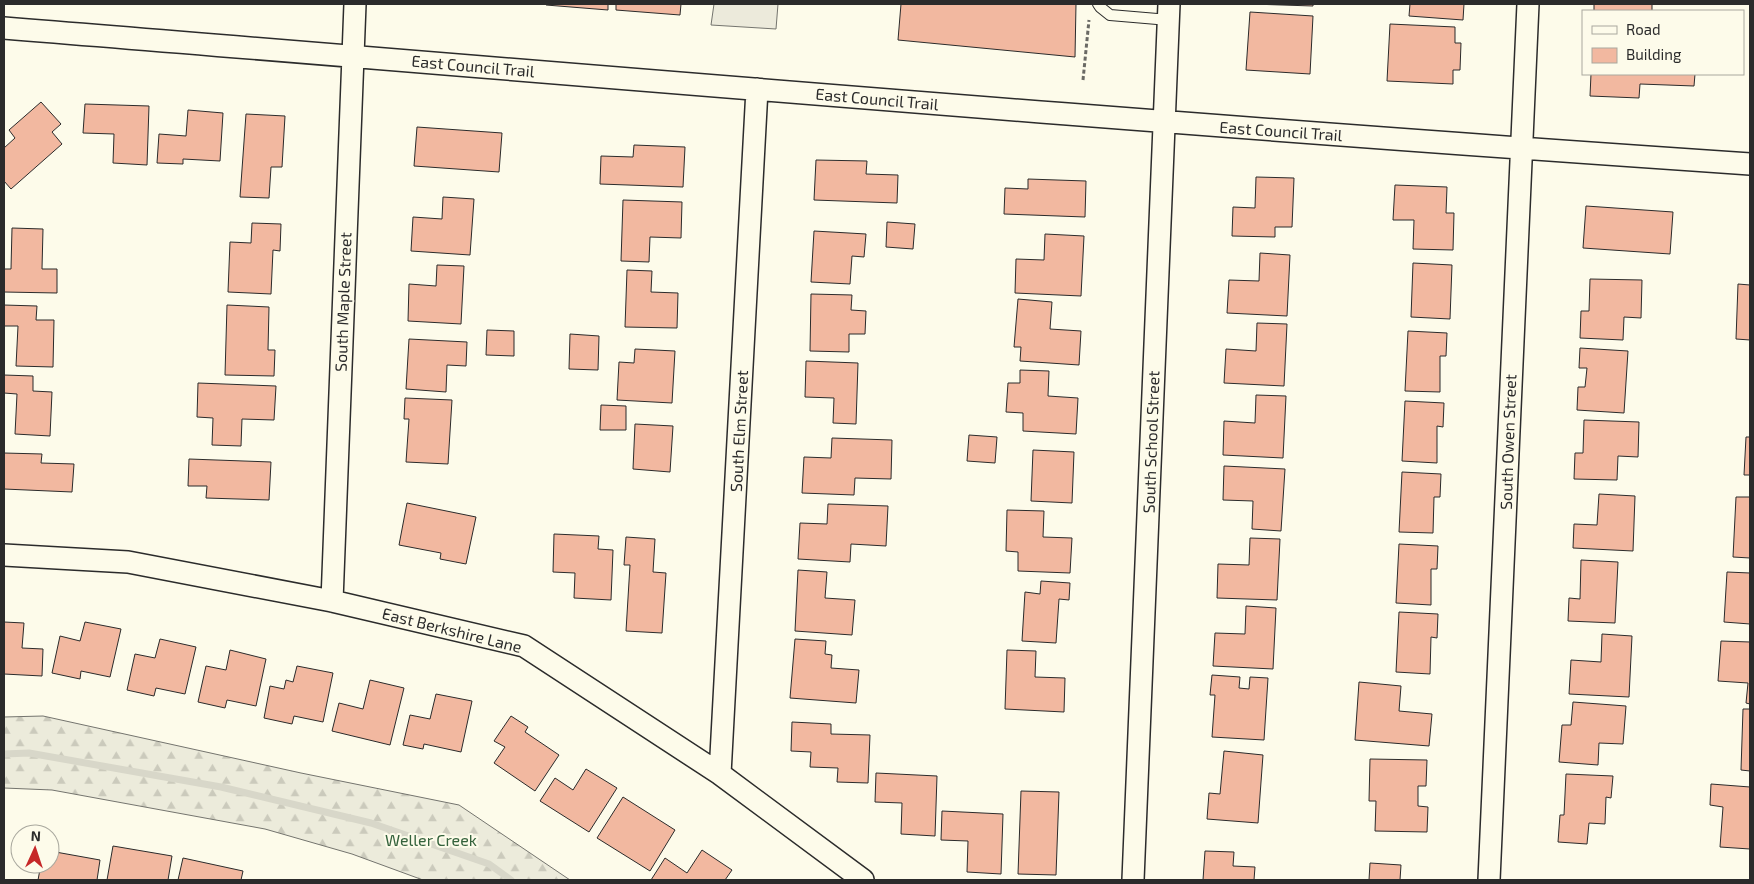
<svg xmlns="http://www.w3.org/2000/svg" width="1754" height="884" font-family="'Exo 2',sans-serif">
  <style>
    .forest { fill: url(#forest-firs); stroke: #74746e }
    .parking { fill: #eceadb; stroke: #74746e }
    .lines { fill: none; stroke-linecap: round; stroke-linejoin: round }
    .stream { stroke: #d8d7c9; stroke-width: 7 }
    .building { fill: #f2b8a0; stroke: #2b2b2b }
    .lane-casing { stroke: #2b2b2b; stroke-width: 12 }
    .street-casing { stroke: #2b2b2b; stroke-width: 24 }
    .path { stroke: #6a6964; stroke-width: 3; stroke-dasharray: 4 2.5; stroke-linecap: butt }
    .lane { stroke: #fdfbea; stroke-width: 10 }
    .street { stroke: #fdfbea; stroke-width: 21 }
    .labels { text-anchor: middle; stroke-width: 4; stroke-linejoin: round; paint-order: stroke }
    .street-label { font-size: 16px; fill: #2b2b2b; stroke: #fdfbea }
    .park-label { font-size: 16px; fill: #34623c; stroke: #fdfbea }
  </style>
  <defs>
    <pattern id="forest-firs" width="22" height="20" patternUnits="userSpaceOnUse" patternTransform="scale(1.25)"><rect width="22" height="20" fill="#ecebdb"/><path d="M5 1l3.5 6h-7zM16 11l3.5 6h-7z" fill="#cbcabc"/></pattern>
  </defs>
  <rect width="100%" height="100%" fill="#fdfbea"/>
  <path class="forest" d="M43,716L301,773L459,805L570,880H423L352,854L265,829L52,790L4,788V717Z"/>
  <path class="parking" d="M714,4H778L776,29L711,25Z"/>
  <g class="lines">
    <path class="stream" d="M4,754L29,753L221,787L371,823L489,864L511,880"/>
  </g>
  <path class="building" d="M546,4H608V10L546,5Z
    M616,4H681L680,15L616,10Z
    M901,4H1076L1075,57L898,40Z
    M1251,4H1313V6Z
    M1410,4H1464L1463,20L1409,16Z
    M1594,4H1652V11H1594Z
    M1250,12L1313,16L1310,74L1246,70Z
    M1390,24L1455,27V43H1461L1460,70H1453V84L1387,81Z
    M1591,74H1695L1694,86L1640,84L1639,98L1590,96Z
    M41,102L61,124L52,132L62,144L11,189L4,181V148L15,138L9,130Z
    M85,104L149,106L147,165L113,163L114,134L83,133Z
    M188,110L223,113L220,161L183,159V164L157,163L159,134L186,136Z
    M246,114L285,116L282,167H271L269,198L240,197Z
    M417,127L502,133L499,172L414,166Z
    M634,145L685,147L683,187L600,184L601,156L633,157Z
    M816,160L867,161L866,174L898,175L897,203L814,200Z
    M1256,177L1294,178L1292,227H1275V237L1232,236L1233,207L1255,208Z
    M1028,179L1086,181L1085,217L1004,214L1005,188L1028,189Z
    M1395,185L1447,187L1446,213H1454L1453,250L1413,249L1414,220H1393Z
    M443,197L474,199L470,255L411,251L413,217L442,219Z
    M623,200L682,202L681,238L650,237L649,262L621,261Z
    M1586,206L1673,212L1670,254L1583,248Z
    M887,222L915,224L913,249L886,247Z
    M252,223L281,224L280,251L273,250L271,294L228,292L230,242L251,243Z
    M12,228L43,229L42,269H57V293L4,292V269H11Z
    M814,231L866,234L864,257L852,256L850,284L811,282Z
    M1045,234L1084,236L1081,296L1015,293L1016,259L1044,260Z
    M1260,253L1290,255L1287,316L1227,313L1229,280L1259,281Z
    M1413,263L1452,265L1450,319L1411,317Z
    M437,265L464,266L461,324L408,321L409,284L436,286Z
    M627,270L652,271L651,292L678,293L677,328L625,327Z
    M1590,279L1642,280L1641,318L1624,317L1623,340L1580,338L1581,311H1589Z
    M1738,284L1750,285V340L1736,339Z
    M811,294L852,295L851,310L866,311L865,334H849V352L810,351Z
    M1018,299L1052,302L1050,329L1081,331L1079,365L1020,361L1021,347H1014Z
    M4,305L37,306L36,320H54L53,367L16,366L18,326H4Z
    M227,305L269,307L268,350H275L274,376L225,375Z
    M1257,323L1287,324L1284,386L1224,383L1226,349L1256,351Z
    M487,330L514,331V356L486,355Z
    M1408,331L1447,333L1446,356H1440V392L1405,391Z
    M570,334L599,336L598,370L569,369Z
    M409,339L467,342L466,366L447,365L446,392L406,389Z
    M1580,348L1628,351L1624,413L1577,410L1578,387H1585L1587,368H1579Z
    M635,349L675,351L672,403L617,400L619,362L634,363Z
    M806,361L858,363L856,424L833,423L834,398L805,397Z
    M1020,370L1049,371L1048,396L1078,398L1076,434L1023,431V413L1006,412L1008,383H1020Z
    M4,375L33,376V391L52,392L50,436L15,434L17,394L4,393Z
    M198,383L276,386L274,420L242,419L241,446L212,445L213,418L197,417Z
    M1256,395L1286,396L1283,458L1223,455L1224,421L1255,423Z
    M405,398L452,400L448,464L406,462L409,419H404Z
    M1405,401L1444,403L1443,427L1437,426V463L1402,461Z
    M601,405L626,406V430H600Z
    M1584,420L1639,422L1638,457L1618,456L1617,480L1574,479L1575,453H1583Z
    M635,424L673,426L670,472L633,469Z
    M969,435L997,437L995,463L967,461Z
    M1746,437H1750V475H1744Z
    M832,438L892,440L891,479L855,478L854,495L802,493L804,457L831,458Z
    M1033,450L1074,452L1072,503L1031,501Z
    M4,453L42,454L41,463L74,464L72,492L4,489Z
    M189,459L271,462L269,500L206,498L207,486H188Z
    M1224,466L1285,469L1281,531L1252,529L1253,501L1223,500Z
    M1402,472L1441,474L1440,497H1434L1433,533L1399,532Z
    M1599,494L1635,496L1633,551L1573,548L1574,524L1597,525Z
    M1736,497H1750V558L1733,557Z
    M407,503L476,517L466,564L440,559L441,553L399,545Z
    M828,504L888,506L886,546L851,544L850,562L798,559L800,523L827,524Z
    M1007,510L1044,511L1043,537L1072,538L1070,573L1018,571V552L1006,551Z
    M554,534L599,536L598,549L613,550L611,600L574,598L575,573L553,572Z
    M626,537L655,539L653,572L666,573L662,633L626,631L630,565H624Z
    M1250,538L1280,539L1277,600L1217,598L1218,564L1249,565Z
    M1399,544L1438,546L1437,569H1431V605L1396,603Z
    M1581,560L1618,562L1615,623L1568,621L1569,598L1580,599Z
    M798,570L827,572L825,598L855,600L852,635L795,631Z
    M1727,572L1750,573V624L1724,622Z
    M1041,581L1070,583L1069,600L1059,599L1056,643L1022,641L1025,592L1040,594Z
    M1246,606L1276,608L1273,669L1213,666L1215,633L1245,634Z
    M1399,612L1438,614L1437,638L1431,637L1430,674L1396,672Z
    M4,622L24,623L22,648L43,649L42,676L4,674Z
    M85,622L121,629L110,677L81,671L80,679L52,673L60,636L80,641Z
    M1602,634L1632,636L1629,697L1569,694L1571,660L1601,662Z
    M160,639L196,647L185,694L156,688L154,696L127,690L135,654L155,658Z
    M795,639L826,641L825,654L832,655L831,668L859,670L856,703L790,698Z
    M1721,641L1750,642V704L1746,703L1748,683L1718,681Z
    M230,650L266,659L256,706L227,700L225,708L198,702L206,666L226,670Z
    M1007,650L1036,651L1035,677L1065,678L1064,712L1005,709Z
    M297,666L333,673L323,722L294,716L292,724L264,718L270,686L284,689L286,680L293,682Z
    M1212,675L1240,677L1239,688L1249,689L1250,677L1268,678L1264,740L1212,737L1215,695H1210Z
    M370,680L404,688L390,745L332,731L339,703L363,709Z
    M1359,682L1401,686L1399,711L1432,714L1429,746L1355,740Z
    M436,694L472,701L461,752L424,744L423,749L403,745L410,715L430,719Z
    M1573,702L1626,706L1623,744L1599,743L1598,765L1559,762L1562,725H1571Z
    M1743,709H1750V771L1741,770Z
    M511,716L528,727L525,732L559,755L535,791L494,763L505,747L494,741Z
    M792,722L831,724V734L870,735L868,783L837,782L838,768L810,767L811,752L791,751Z
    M1224,751L1263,755L1258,823L1207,819L1209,793L1220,794Z
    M1370,759L1427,760L1426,786H1418V806L1428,807L1427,832L1375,831L1376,801H1369Z
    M586,769L617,788L589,832L540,801L555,778L573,790Z
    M876,773L937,776L935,836L901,834L902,803L875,802Z
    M1566,774L1613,776L1611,798L1606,797L1605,824L1589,823L1587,844L1558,842L1560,815H1564Z
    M1711,784L1750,787V849L1720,847L1723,807L1710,805Z
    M1021,791L1059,792L1056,875L1018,874Z
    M623,797L675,830L650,871L597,838Z
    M942,811L1003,814L1001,874L967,872L968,841L941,840Z
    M113,846L172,856L168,880H107Z
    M702,850L732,870L725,880H651L665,858L687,873Z
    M50,851L100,860L97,880H38L41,864H50Z
    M1205,851L1234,852L1233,866L1255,867L1254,880H1203Z
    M183,858L243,871L241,880H178Z
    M1370,863L1401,865L1400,880H1369Z"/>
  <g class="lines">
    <defs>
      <path id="lane" d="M1098,4L1100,7L1110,15L1169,20"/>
      <path id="street" d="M4,28C586,75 1168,125 1750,164
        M4,555L128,562L332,601L524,646L720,774L863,880
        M332,601L355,4
        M720,774L757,89
        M1133,880L1169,4
        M1489,880L1528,4"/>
    </defs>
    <use href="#lane" class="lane-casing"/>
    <use href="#street" class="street-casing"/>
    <path class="path" d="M1083,80L1089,20"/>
    <use href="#lane" class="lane"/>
    <use href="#street" class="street"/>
  </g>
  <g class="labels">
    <g class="street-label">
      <text transform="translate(473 66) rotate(5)" y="6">East Council Trail</text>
      <text transform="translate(877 99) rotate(5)" y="6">East Council Trail</text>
      <text transform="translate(1281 131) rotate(4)" y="6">East Council Trail</text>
      <text transform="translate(343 302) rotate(-88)" y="6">South Maple Street</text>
      <text transform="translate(739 431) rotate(-87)" y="6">South Elm Street</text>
      <text transform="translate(1151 442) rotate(-88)" y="6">South School Street</text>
      <text transform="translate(1508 442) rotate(-88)" y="6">South Owen Street</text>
      <text transform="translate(452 630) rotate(14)" y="6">East Berkshire Lane</text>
    </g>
    <g class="park-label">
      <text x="431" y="846">Weller Creek</text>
    </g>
  </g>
  <rect width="1754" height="884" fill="none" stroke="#2b2b2b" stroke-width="10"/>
  <rect x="1582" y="10" width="162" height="65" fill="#fdfbea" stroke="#a9a89e"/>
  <rect x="1592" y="26" width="25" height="8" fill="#fdfbea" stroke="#a9a89e"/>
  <text x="1626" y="35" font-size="15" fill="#2b2b2b">Road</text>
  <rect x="1592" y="48" width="25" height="15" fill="#f2b8a0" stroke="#a9a89e"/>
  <text x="1626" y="60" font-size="15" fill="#2b2b2b">Building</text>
  <g transform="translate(35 849) rotate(3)"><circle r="24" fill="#fdfbea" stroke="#a9a89e"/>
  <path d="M0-4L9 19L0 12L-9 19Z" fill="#c62828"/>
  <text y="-8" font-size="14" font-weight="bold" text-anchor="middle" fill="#2b2b2b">N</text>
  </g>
</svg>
